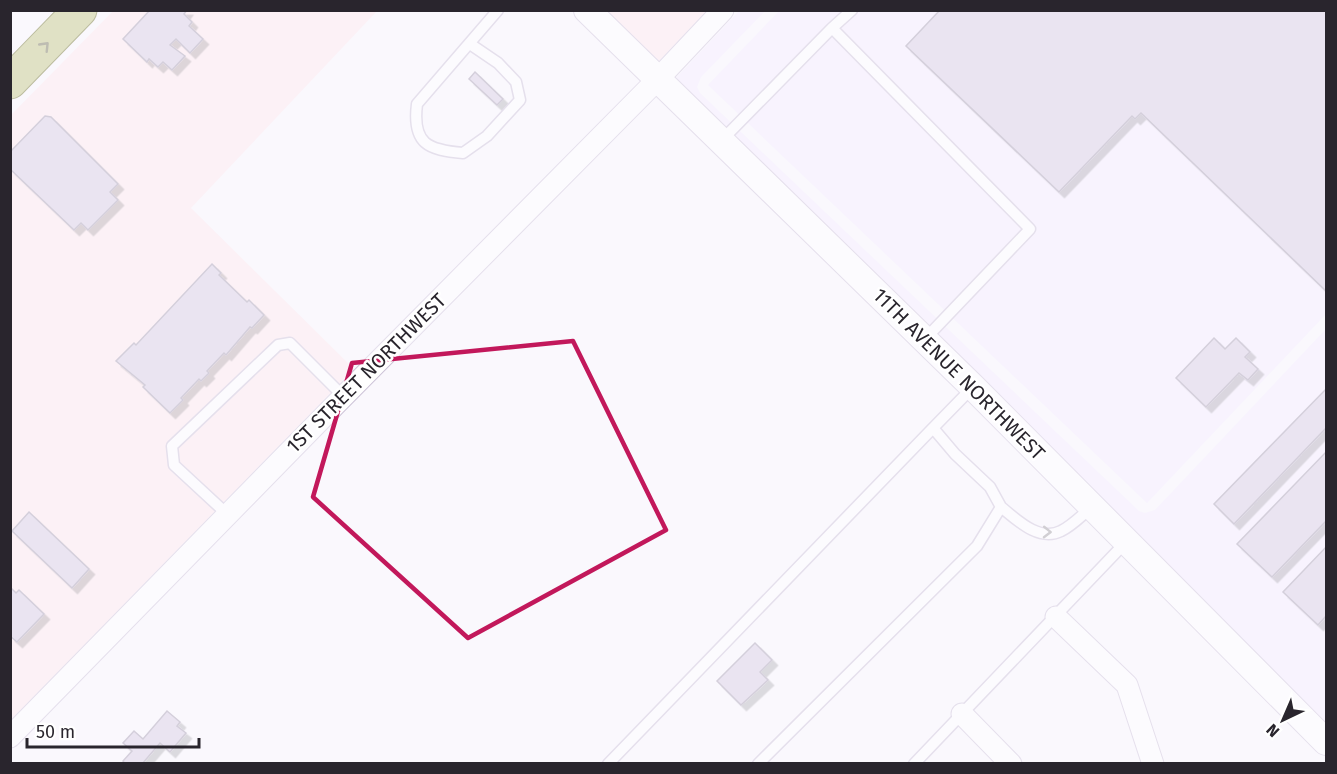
<svg xmlns="http://www.w3.org/2000/svg" width="1337" height="774" font-family="'Fira Sans',sans-serif">
  <style>
    .commercial { fill: #fee9ed }
    .built { fill: #f5edfe }
    .building { fill: #d7cde2; stroke: #a79eb2; stroke-width: 1.5; filter: url(#shadow) }
    .lines { fill: none; stroke-linecap: round; stroke-linejoin: round }
    .service-casing { stroke: #cdc3d8; stroke-width: 13 }
    .minor-casing { stroke: #cdc3d8; stroke-width: 23 }
    .tertiary-casing { stroke: #cdc3d8; stroke-width: 28 }
    .primary-casing { stroke: #70742d; stroke-width: 35 }
    .service { stroke: #fff; stroke-width: 10 }
    .minor { stroke: #fff; stroke-width: 21 }
    .tertiary { stroke: #fff; stroke-width: 26 }
    .primary { stroke: #c1c581; stroke-width: 33 }
    .oneway { stroke: #757557 }
    .oneway2 { stroke: #9f9da0 }
    .marked { fill: none; stroke: #c2185b; stroke-width: 4.5; stroke-linejoin: round }
    .labels { text-anchor: middle; stroke-width: 5; stroke-linejoin: round; paint-order: stroke }
    .street-label { font-size: 20px; fill: #29252d; stroke: #fff }
  </style>
  <defs>
    <filter id="shadow"><feDropShadow dx="5.5" dy="5.5" stdDeviation="0" flood-color="#0004"/></filter>
  </defs>
  <rect width="100%" height="100%" fill="#faf8fd"/>
  <path class="commercial" d="M113,11H377L191,208L354,369L11,720L10,116Z
    M606,11H707L659,61Z"/>
  <path class="built" d="M739,11H765L701,77L697,87L700,93L1139,511L1145,513L1155,510L1326,329V723L982,377L676,78Z
    M779,11H1326V314L1147,503L708,85Z"/>
  <path class="building" d="M150,10H187L184,14L192,22L189,26L203,39L190,53L176,39L170,45L185,56L172,70L163,62L158,67L149,59L147,62L123,39Z
    M940,10H1326V291L1141,113L1135,119L1132,116L1059,192L906,46Z
    M475,72L503,99L497,105L469,79Z
    M45,116L51,117L118,184L110,192L118,200L88,230L81,223L74,230L10,169V152Z
    M212,264L221,273L219,275L247,302L249,300L264,315L252,328L250,327L226,355L224,353L207,371L209,373L201,381L199,379L181,398L183,400L170,413L143,387L145,385L116,361L134,343L136,345Z
    M1214,338L1225,349L1236,338L1250,352L1245,357L1258,369L1248,380L1239,373L1206,407L1176,378Z
    M1326,389V428L1234,524L1214,504Z
    M1326,452V521L1272,577L1237,544Z
    M29,512L89,569L72,588L12,531Z
    M1326,547V616L1318,625L1283,592Z
    M10,587L16,593L19,590L44,614L17,642L10,636Z
    M755,643L772,660L760,672L768,680L741,705L717,681Z
    M167,711L180,722L177,726L186,733L170,752L160,743L142,764H125L123,761L132,751L123,743L134,731L143,739Z"/>
  <g class="lines">
    <defs>
      <path id="service" d="M832,28L852,10
        M470,44L498,63L516,82L520,100L487,136L463,153C428,150 412,144 417,104L498,10
        M721,141L832,28L1030,229L925,339
        M1001,507C1017,520 1039,542 1061,531C1072,526 1082,515 1092,507
        M228,515L174,465L172,446L278,345L290,343L343,396
        M608,764L933,428
        M758,764L977,546L1001,507L990,487L955,454L933,428L973,387
        M914,764L1126,542"/>
      <path id="minor" d="M1056,617L1127,685L1153,764
        M962,714L1011,764
        M10,737L335,405L658,79L723,10"/>
      <path id="tertiary" d="M587,10L973,387L1326,742"/>
      <path id="primary" d="M10,82L80,10"/>
    </defs>
    <use href="#service" class="service-casing"/>
    <use href="#minor" class="minor-casing"/>
    <use href="#tertiary" class="tertiary-casing"/>
    <use href="#primary" class="primary-casing"/>
    <use href="#service" class="service"/>
    <use href="#minor" class="minor"/>
    <use href="#tertiary" class="tertiary"/>
    <use href="#primary" class="primary"/>
  </g>
  <defs><path id="oneway-chevron" d="M-2-3.5L2.5 0L-2 3.5" fill="none" stroke-width="1.6" stroke-linecap="round" stroke-linejoin="round" transform="scale(1.5)"/></defs>
  <use class="oneway" href="#oneway-chevron" transform="translate(45 46) rotate(-46)"/>
  <use class="oneway2" href="#oneway-chevron" transform="translate(1047 532) rotate(1)"/>
  <path d="M0 0H1337V774H0ZM573,341L666,530L468,638L313,497L352,363Z" fill="#faf8fd" fill-opacity=".55" fill-rule="evenodd"/>
  <path class="marked" d="M573,341L666,530L468,638L313,497L352,363Z"/>
  <g class="labels">
    <g class="street-label">
      <text transform="translate(366 373) rotate(-45)" y="7">1ST STREET NORTHWEST</text>
      <text transform="translate(959 374) rotate(45)" y="7">11TH AVENUE NORTHWEST</text>
    </g>
  </g>
  <rect width="1337" height="774" fill="none" stroke="#29252d" stroke-width="24"/>
  <g transform="translate(1283 720) rotate(224)" stroke="#ffffff" stroke-width="4.5" paint-order="stroke">
  <path d="M0-4.5L10 22L0 15L-10 22Z" fill="#29252d"/>
  <text y="-9" font-size="16" font-weight="bold" text-anchor="middle" fill="#29252d">N</text>
  </g>
  <path d="M27 738v9h172v-9" fill="none" stroke="#29252d" stroke-width="3"/>
  <text x="36" y="738" font-size="18" fill="#29252d" stroke="#ffffff" stroke-width="4.5" paint-order="stroke">50 m</text>
</svg>
